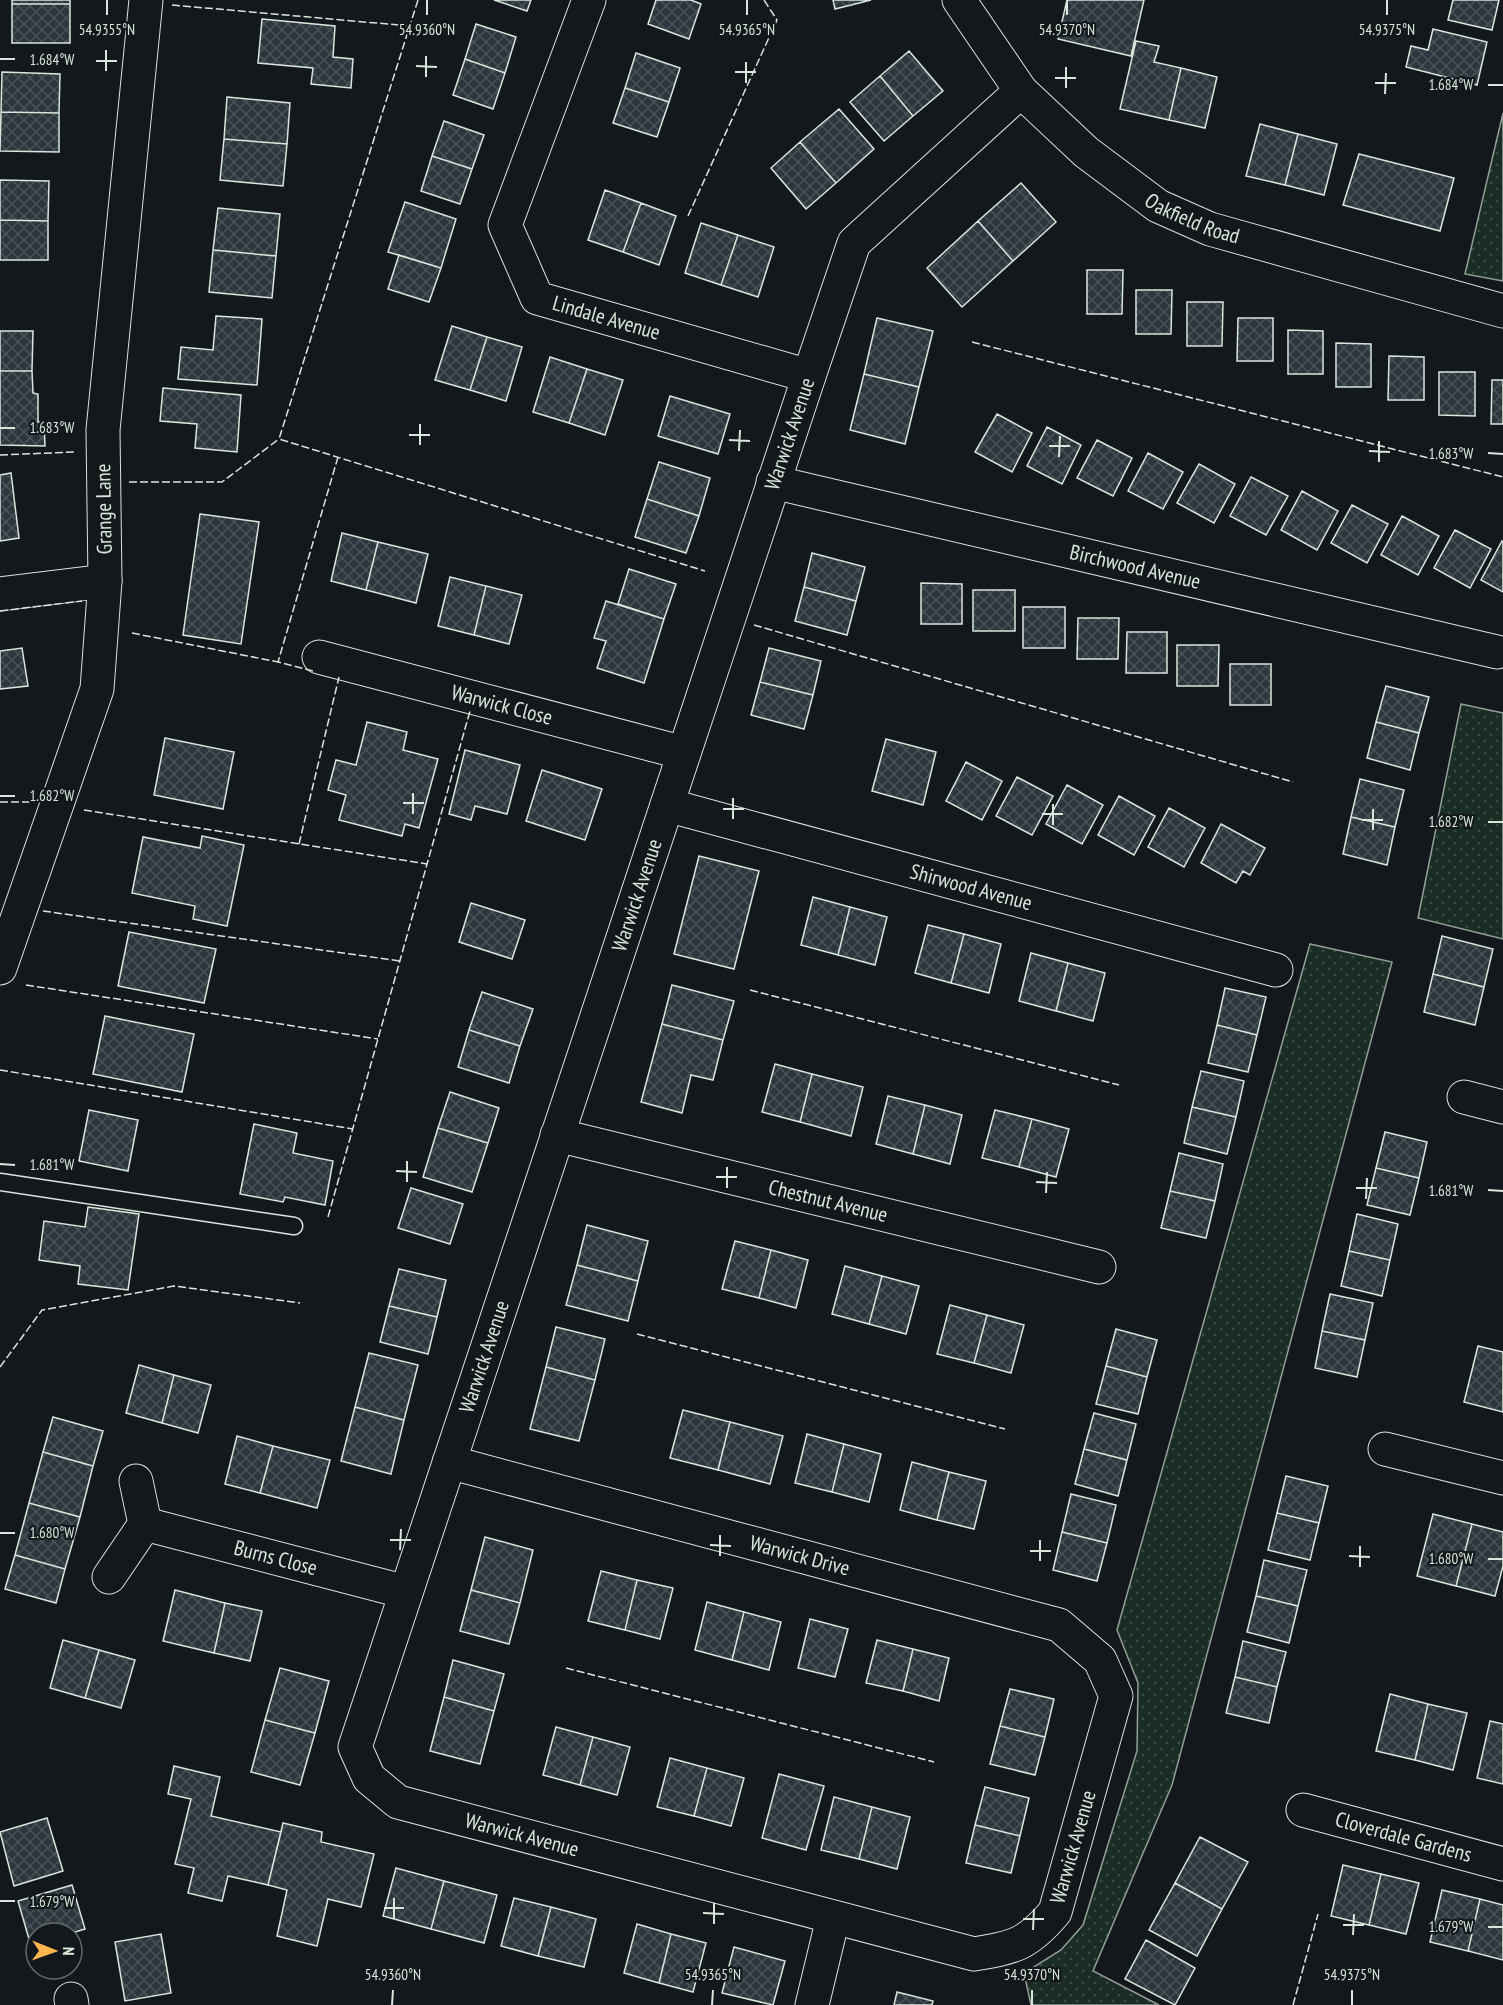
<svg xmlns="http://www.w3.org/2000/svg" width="1503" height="2005" font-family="'PT Sans Narrow',sans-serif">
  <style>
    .grass { fill: url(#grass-dots); stroke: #939e99; stroke-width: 1.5 }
    .building { fill: url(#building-cross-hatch); stroke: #d8e6dc; stroke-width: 1.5 }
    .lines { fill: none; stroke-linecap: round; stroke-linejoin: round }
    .service-casing { stroke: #d8e6dc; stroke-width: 19 }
    .minor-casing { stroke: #d8e6dc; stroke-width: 35 }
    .tertiary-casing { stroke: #d8e6dc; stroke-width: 35 }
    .service { stroke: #14181c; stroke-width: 16 }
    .minor { stroke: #14181c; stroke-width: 33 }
    .tertiary { stroke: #14181c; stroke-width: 33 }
    .fence { stroke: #d8e6dc; stroke-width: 1.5; stroke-dasharray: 8 3; stroke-linecap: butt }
    .ticks { fill: none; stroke: #d8e6dc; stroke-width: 2 }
    .labels { text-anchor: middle; stroke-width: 4.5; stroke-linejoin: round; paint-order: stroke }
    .street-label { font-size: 21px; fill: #d8e6dc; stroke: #14181c }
    .ticks-label { font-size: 15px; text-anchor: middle; fill: #d8e6dc; stroke: #14181c; stroke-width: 4.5; stroke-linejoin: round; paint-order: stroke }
  </style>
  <defs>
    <pattern id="grass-dots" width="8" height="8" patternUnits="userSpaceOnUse" patternTransform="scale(1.5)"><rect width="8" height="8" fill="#1a2d24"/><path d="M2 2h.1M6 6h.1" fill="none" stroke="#3b4b43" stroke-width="1.8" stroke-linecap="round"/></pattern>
    <pattern id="building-cross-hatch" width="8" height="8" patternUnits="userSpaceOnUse" patternTransform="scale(1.5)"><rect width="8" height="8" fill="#2c363c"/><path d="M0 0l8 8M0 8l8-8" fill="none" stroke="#4a5358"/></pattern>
  </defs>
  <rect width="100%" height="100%" fill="#14181c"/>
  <path class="grass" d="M1503,113V281L1465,274Z
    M1461,704L1503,713V939L1418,918Z
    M1310,944L1392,962L1172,1785L1093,1971L1159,2005H1031L1024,1973L1061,1950L1083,1925L1137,1751L1138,1683L1117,1630Z"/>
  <path class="building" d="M12,0H70V4H12Z
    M494,0H531L527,11Z
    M656,0H691L701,4L689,39L648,24Z
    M833,0H871L835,9Z
    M1067,0H1144L1131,56L1058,39Z
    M1453,0H1499L1492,30L1448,20Z
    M12,4H70V43H12Z
    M262,19L335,26L333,57L353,59L351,88L311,84L313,68L258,63Z
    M476,24L516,37L505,73L465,59Z
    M1433,29L1487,42L1477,85L1406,67L1411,46L1428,50Z
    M1136,41L1159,46L1154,62L1181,68L1169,120L1120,109Z
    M909,51L943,91L913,116L880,76Z
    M636,53L680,68L669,102L625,88Z
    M465,59L505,73L493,109L453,95Z
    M1181,68L1217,77L1205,128L1169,120Z
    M2,72L60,74L59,113L1,112Z
    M880,76L913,116L884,141L850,102Z
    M625,88L669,102L657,137L613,123Z
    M227,97L290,103L287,144L224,139Z
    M839,109L874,149L836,183L800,142Z
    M1,112L59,113V152L0,151Z
    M444,121L484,135L472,169L432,156Z
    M1260,124L1298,134L1285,185L1246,176Z
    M1298,134L1337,144L1324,195L1285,185Z
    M224,139L287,144L283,186L220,180Z
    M800,142L836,183L806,209L771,168Z
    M1359,154L1454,178L1440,231L1343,205Z
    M432,156L472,169L460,204L421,191Z
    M0,180L49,181L48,221L0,220Z
    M1021,183L1056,222L1013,261L978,221Z
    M605,190L641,203L623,252L588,240Z
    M405,202L456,219L441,268L388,252Z
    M641,203L676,216L659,265L623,252Z
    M218,208L280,214L276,256L213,250Z
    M0,220L48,221V260H0Z
    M978,221L1013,261L962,307L927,268Z
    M701,223L738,235L721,285L685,273Z
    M738,235L774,247L758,297L721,285Z
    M213,250L276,256L272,298L209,292Z
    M399,255L441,268L429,302L388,289Z
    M1087,270H1123L1122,314H1087Z
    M1136,290H1172L1171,334H1136Z
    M1187,302H1223L1222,346H1187Z
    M216,316L262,319L257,385L178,379L181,347L213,350Z
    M877,318L933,331L919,387L864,374Z
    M1238,318H1273V361H1237Z
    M452,326L487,337L470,390L435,380Z
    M1288,330L1323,331V374H1288Z
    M0,331H33L32,371H0Z
    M487,337L522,347L506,401L470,390Z
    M1336,343L1371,344V387H1336Z
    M1389,356L1424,357V400H1388Z
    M550,357L587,369L569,423L533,412Z
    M587,369L623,380L605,435L569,423Z
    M0,371H32L33,393L38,394V422H44L45,446L0,445Z
    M1439,372H1475V416L1439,415Z
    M864,374L919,387L905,444L850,430Z
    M1492,380H1503V424H1491Z
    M163,388L241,395L237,452L195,448L197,424L160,421Z
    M670,396L730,414L718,454L658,436Z
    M997,414L1032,433L1012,472L975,452Z
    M1047,427L1081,445L1062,484L1027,466Z
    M1097,440L1132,458L1113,496L1077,478Z
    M1148,453L1183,472L1163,509L1128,491Z
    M659,462L710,478L699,516L647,499Z
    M1199,464L1235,484L1214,523L1177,503Z
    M11,473L19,538L0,541V475Z
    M1251,477L1288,496L1266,535L1230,516Z
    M1302,491L1338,511L1317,550L1281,530Z
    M647,499L699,516L686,553L635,537Z
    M1352,505L1388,524L1367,563L1331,543Z
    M200,514L259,522L241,644L183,635Z
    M1402,516L1439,536L1418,575L1381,555Z
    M1455,530L1491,549L1470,588L1434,568Z
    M342,533L378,542L366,590L331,581Z
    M1502,541L1503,542V592L1481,580Z
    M378,542L428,554L416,603L366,590Z
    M812,553L865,567L856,601L804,587Z
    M629,569L676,584L664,619L618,604Z
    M450,577L486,586L474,635L438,626Z
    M921,583L962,584V624H921Z
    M486,586L522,595L509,644L474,635Z
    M804,587L856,601L847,635L795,621Z
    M973,590H1015V631H973Z
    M606,601L664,619L644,683L597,668L606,641L594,638Z
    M1023,607H1065V648H1023Z
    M1078,618H1119L1118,659H1077Z
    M1127,632H1167V673H1126Z
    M1177,645H1219L1218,686H1177Z
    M22,648L28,686L0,689V651Z
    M769,648L821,661L813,695L760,682Z
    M1230,664H1271V705H1230Z
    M760,682L813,695L804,729L751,715Z
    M1386,686L1429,697L1419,733L1376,722Z
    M367,722L407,732L403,750L438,759L419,828L405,824L402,836L339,820L346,795L328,790L336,760L356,765Z
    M1376,722L1419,733L1410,770L1367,758Z
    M165,738L234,752L223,809L154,795Z
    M886,739L936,752L923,805L872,791Z
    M465,750L520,765L507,814L475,806L471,820L449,814Z
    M966,762L1002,781L982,820L946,801Z
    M542,770L602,789L585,840L526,821Z
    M1017,777L1053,796L1032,835L996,816Z
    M1360,779L1404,790L1395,827L1351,817Z
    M1067,785L1103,805L1082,844L1046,824Z
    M1119,796L1155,816L1134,855L1098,835Z
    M1169,808L1205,828L1184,867L1148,847Z
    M1351,817L1395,827L1387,865L1343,854Z
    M1221,824L1265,848L1250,875L1243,871L1236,883L1201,863Z
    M202,836L244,845L227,926L193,919L195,906L132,893L143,837L200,848Z
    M699,856L759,871L734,969L674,954Z
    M813,897L850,907L838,955L801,945Z
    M471,903L525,920L512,959L459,942Z
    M850,907L887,917L875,965L838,955Z
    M928,925L964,934L951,983L915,973Z
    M129,932L216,949L204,1003L118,986Z
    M964,934L1001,944L989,993L951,983Z
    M1442,936L1493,949L1484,987L1433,974Z
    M1031,953L1068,963L1056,1011L1019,1001Z
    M1068,963L1105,973L1093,1021L1056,1011Z
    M1433,974L1484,987L1475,1025L1424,1012Z
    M672,985L734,1001L723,1040L662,1024Z
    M1225,988L1266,997L1257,1035L1217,1025Z
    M482,992L533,1009L520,1046L469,1030Z
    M105,1016L194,1034L182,1092L93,1074Z
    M662,1024L723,1040L713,1080L691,1075L682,1113L641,1102Z
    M1217,1025L1257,1035L1248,1072L1208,1063Z
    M469,1030L520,1046L509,1083L458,1067Z
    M775,1064L812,1074L800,1122L762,1112Z
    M1201,1071L1244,1081L1236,1117L1192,1107Z
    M812,1074L863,1087L851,1136L800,1122Z
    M450,1092L499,1108L488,1143L438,1128Z
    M888,1096L925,1105L913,1154L876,1144Z
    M925,1105L962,1115L950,1164L913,1154Z
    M1192,1107L1236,1117L1227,1154L1184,1143Z
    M89,1110L138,1120L128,1171L79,1161Z
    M995,1110L1032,1119L1019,1167L982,1158Z
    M1032,1119L1069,1129L1056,1177L1019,1167Z
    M254,1124L297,1133L293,1153L333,1161L325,1205L285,1197L283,1202L240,1194Z
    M438,1128L488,1143L472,1192L423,1177Z
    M1385,1132L1427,1142L1419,1178L1376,1168Z
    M1179,1153L1223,1164L1215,1201L1170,1191Z
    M1376,1168L1419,1178L1410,1215L1367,1205Z
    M411,1188L463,1204L450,1244L398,1228Z
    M1170,1191L1215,1201L1206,1238L1161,1228Z
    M88,1207L139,1214L128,1290L78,1284L80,1266L39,1260L44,1221L85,1227Z
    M1357,1214L1398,1224L1390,1260L1349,1251Z
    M587,1225L648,1241L638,1281L577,1265Z
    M735,1241L771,1250L759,1298L722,1289Z
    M771,1250L808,1260L796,1308L759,1298Z
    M1349,1251L1390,1260L1382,1296L1341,1286Z
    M577,1265L638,1281L628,1321L566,1305Z
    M845,1266L882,1276L869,1324L832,1314Z
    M399,1269L446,1280L437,1317L389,1306Z
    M882,1276L919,1286L906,1334L869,1324Z
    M1330,1294L1373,1303L1365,1340L1322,1331Z
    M950,1305L987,1315L974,1363L937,1354Z
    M389,1306L437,1317L428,1354L380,1342Z
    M987,1315L1024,1325L1011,1373L974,1363Z
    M556,1327L605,1339L595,1380L546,1367Z
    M1116,1329L1157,1340L1147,1377L1106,1366Z
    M1322,1331L1365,1340L1357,1377L1315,1368Z
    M1478,1346L1503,1352V1412L1464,1402Z
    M369,1353L418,1365L404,1420L355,1407Z
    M139,1365L174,1375L162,1423L126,1413Z
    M1106,1366L1147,1377L1138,1414L1096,1404Z
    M546,1367L595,1380L579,1441L530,1429Z
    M174,1375L211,1385L198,1433L162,1423Z
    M355,1407L404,1420L391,1474L341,1461Z
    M683,1410L730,1422L718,1470L670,1458Z
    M1094,1413L1136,1424L1127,1460L1084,1449Z
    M53,1417L103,1431L93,1466L43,1452Z
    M730,1422L783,1436L770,1484L718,1470Z
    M807,1434L844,1444L832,1492L795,1483Z
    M237,1436L273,1446L260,1493L225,1484Z
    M844,1444L881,1454L869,1502L832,1492Z
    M273,1446L330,1460L317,1508L260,1493Z
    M1084,1449L1127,1460L1118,1496L1075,1484Z
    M43,1452L93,1466L80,1517L29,1503Z
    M912,1462L949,1472L937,1520L900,1510Z
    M949,1472L986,1481L974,1529L937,1520Z
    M1286,1476L1328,1486L1319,1523L1277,1513Z
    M1071,1494L1116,1505L1107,1543L1062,1532Z
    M29,1503L80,1517L65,1569L15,1555Z
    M1277,1513L1319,1523L1310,1560L1268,1550Z
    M1433,1514L1472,1524L1456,1586L1417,1576Z
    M1472,1524L1503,1532V1566L1495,1596L1456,1586Z
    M1062,1532L1107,1543L1097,1581L1053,1570Z
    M485,1537L533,1550L520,1603L471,1590Z
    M15,1555L65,1569L56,1603L5,1589Z
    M1264,1560L1307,1570L1298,1606L1256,1596Z
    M601,1571L637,1580L625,1630L588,1621Z
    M637,1580L673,1588L660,1639L625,1630Z
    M175,1590L225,1603L214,1653L163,1641Z
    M471,1590L520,1603L509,1644L460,1631Z
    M1256,1596L1298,1606L1289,1643L1247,1632Z
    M707,1602L744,1612L732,1660L695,1650Z
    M225,1603L262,1611L250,1661L214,1653Z
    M744,1612L781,1622L769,1670L732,1660Z
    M810,1619L848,1629L835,1677L798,1668Z
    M63,1640L99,1650L85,1698L50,1688Z
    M877,1640L913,1649L903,1691L866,1683Z
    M1243,1641L1286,1652L1277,1687L1235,1677Z
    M913,1649L949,1658L939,1701L903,1691Z
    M99,1650L135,1660L121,1708L85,1698Z
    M453,1660L504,1674L494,1711L444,1697Z
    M280,1668L329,1681L315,1733L265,1720Z
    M1235,1677L1277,1687L1269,1723L1226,1713Z
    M1010,1689L1054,1699L1045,1737L1000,1726Z
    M1390,1694L1428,1704L1415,1760L1376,1751Z
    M444,1697L494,1711L480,1764L430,1751Z
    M1428,1704L1467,1713L1453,1770L1415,1760Z
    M265,1720L315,1733L300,1785L251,1772Z
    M1490,1721L1503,1724V1784L1477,1778Z
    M1000,1726L1045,1737L1035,1775L990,1764Z
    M556,1727L593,1737L580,1785L543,1775Z
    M593,1737L630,1747L617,1795L580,1785Z
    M670,1758L707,1768L694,1816L657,1807Z
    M174,1766L220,1777L211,1816L281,1832L268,1885L228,1876L222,1901L188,1893L194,1868L175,1864L191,1799L168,1794Z
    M707,1768L744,1778L731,1826L694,1816Z
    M779,1774L824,1786L806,1850L762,1838Z
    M985,1787L1029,1798L1020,1836L975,1825Z
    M834,1797L872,1807L859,1859L821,1850Z
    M872,1807L910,1817L897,1869L859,1859Z
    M47,1818L63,1871L14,1886L0,1832Z
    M283,1823L322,1832L321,1842L374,1854L361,1907L328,1899L317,1946L277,1936L287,1890L268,1885Z
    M975,1825L1020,1836L1011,1873L966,1863Z
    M1200,1837L1248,1862L1222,1909L1175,1883Z
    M1343,1865L1381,1874L1369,1925L1331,1916Z
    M396,1868L444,1881L431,1929L383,1916Z
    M1381,1874L1419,1883L1406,1934L1369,1925Z
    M444,1881L497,1895L484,1943L431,1929Z
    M1175,1883L1222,1909L1197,1956L1149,1930Z
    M72,1885L85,1929L72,1933H36V1944L31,1946L18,1901Z
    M1442,1890L1480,1899L1468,1951L1430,1942Z
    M514,1898L551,1907L538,1956L501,1946Z
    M1480,1899L1503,1905V1960L1468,1951Z
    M551,1907L596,1919L584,1967L538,1956Z
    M637,1924L671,1934L659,1983L624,1973Z
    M161,1934L171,1993L125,2001L115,1942Z
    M671,1934L706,1943L693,1992L659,1983Z
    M1146,1940L1195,1968L1175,2005L1125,1979Z
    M734,1947L785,1961L773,2005L722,1993Z
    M897,1992L933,2001L932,2005H894Z"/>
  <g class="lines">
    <defs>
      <path id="service" d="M0,1182L294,1226"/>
      <g id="minor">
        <path id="s1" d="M589,0L505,225L537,298L809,376"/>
        <path id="s2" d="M773,482L1497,652"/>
        <path d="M0,594L105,581"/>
        <path id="s3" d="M319,657L684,753"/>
        <path id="s4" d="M667,805L1276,970"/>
        <path d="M0,968L97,689L105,581L103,430L146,0"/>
        <path d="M1464,1097L1503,1107"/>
        <path id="s5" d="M557,1135L1099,1267"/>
        <path d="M1385,1449L1503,1478"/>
        <path id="s6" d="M449,1462L1059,1625L1100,1660L1116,1696L1055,1912C1027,1945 1015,1947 974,1954L398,1802L369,1778L355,1747L809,376L854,243L1021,91"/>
        <path id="s7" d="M145,1524L406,1592"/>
        <path d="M109,1577L145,1524L136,1481"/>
        <path id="s8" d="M1303,1810L1503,1864"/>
        <path d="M71,1999L72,2005"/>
        <path d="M812,2005L833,1918"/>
      </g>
      <g id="tertiary">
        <path id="s9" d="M959,0L1021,91L1086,152L1158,206L1210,229L1503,311"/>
      </g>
    </defs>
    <use href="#service" class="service-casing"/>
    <use href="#minor" class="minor-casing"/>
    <use href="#tertiary" class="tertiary-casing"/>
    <use href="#service" class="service"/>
    <use href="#minor" class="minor"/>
    <use href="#tertiary" class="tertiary"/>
    <path class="fence" d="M418,0L279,439L705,571
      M172,5L410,26
      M688,216L777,20L764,0
      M972,342L1503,477
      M0,455L75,452
      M129,482H222L279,439
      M0,611L82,601
      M754,625L1293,782
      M132,633L278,662
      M313,671L278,662L338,457
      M0,802H35
      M84,810L427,864
      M299,844L339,677
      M43,911L400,961
      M26,985L378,1039
      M750,990L1119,1085
      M0,1070L353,1129
      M328,1217L470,711
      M637,1334L1005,1429
      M0,1367L42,1310L174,1286L300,1303
      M566,1668L934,1762
      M1293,2005L1318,1914"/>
  </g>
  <path class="ticks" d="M107,15V0M427,15V0M747,15V0M1067,15V0M1387,15V0M0,59H15M96,61H117M416,66L437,67M106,71V50M735,72H756M426,77V56M1055,78H1076M746,83V62M1375,83H1396M1488,85H1503M1066,88V67M1385,94L1386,73M0,428H15M409,435H430M729,440L750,441M420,445V424M1049,446H1070M739,451L740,430M1369,451L1390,452M1488,453L1503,454M1059,457L1060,436M1379,462V441M0,796H15M403,803H424M723,809H744M413,814V793M1042,814H1063M733,819V798M1362,820H1383M1488,822H1503M1053,825V804M1373,830V809M0,1164L15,1165M396,1171L417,1172M716,1177H737M407,1182V1161M1036,1182L1057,1183M727,1188V1167M1356,1188H1377M1488,1190L1503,1191M1046,1193L1047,1172M1366,1199L1367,1178M0,1533H15M390,1540H411M710,1545L731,1546M400,1550L401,1529M1030,1551H1051M720,1556V1535M1349,1556L1370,1557M1488,1559H1503M1040,1561V1540M1360,1567V1546M0,1901H15M384,1908H404M703,1913L724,1914M394,1919V1898M1023,1919H1044M714,1924V1903M1343,1925H1364M1488,1927H1503M1033,1930L1034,1909M1353,1935L1354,1914M392,2005L393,1990M712,2005L713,1990M1032,2005V1990M1352,2005V1990"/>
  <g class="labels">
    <g class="street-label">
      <text dy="7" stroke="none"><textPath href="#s9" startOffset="326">Oakfield Road</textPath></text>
      <text dy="7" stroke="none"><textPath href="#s1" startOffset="392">Lindale Avenue</textPath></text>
      <text dy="7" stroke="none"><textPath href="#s6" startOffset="3094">Warwick Avenue</textPath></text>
      <text transform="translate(104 509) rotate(-91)" y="7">Grange Lane</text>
      <text dy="7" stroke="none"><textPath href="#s2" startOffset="372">Birchwood Avenue</textPath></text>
      <text dy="7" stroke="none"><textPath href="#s3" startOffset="189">Warwick Close</textPath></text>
      <text dy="7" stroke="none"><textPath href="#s4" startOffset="315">Shirwood Avenue</textPath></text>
      <text dy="7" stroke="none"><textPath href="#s6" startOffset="2608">Warwick Avenue</textPath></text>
      <text dy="7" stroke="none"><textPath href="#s5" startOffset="279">Chestnut Avenue</textPath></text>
      <text dy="7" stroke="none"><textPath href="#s6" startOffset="2122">Warwick Avenue</textPath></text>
      <text dy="7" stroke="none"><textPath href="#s6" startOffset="363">Warwick Drive</textPath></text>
      <text dy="7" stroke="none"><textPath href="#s7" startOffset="135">Burns Close</textPath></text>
      <text transform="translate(522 1835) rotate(15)" y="7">Warwick Avenue</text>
      <text dy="7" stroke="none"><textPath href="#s8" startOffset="104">Cloverdale Gardens</textPath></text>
      <text transform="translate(1073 1847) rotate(-74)" y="7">Warwick Avenue</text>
    </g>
  </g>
  <g class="ticks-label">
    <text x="107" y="35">54.9355°N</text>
    <text x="427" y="35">54.9360°N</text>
    <text x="747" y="35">54.9365°N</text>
    <text x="1067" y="35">54.9370°N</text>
    <text x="1387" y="35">54.9375°N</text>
    <text x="52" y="65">1.684°W</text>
    <text x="1451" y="90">1.684°W</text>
    <text x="52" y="433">1.683°W</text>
    <text x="1451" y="459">1.683°W</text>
    <text x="52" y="801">1.682°W</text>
    <text x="1451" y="827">1.682°W</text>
    <text x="52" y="1170">1.681°W</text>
    <text x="1451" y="1196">1.681°W</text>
    <text x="52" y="1538">1.680°W</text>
    <text x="1451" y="1564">1.680°W</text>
    <text x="52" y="1907">1.679°W</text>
    <text x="1451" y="1932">1.679°W</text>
    <text x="393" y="1980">54.9360°N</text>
    <text x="713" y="1980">54.9365°N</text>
    <text x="1032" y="1980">54.9370°N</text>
    <text x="1352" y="1980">54.9375°N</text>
  </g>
  <g transform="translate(54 1951) rotate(91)"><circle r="28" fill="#14181c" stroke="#626a69" stroke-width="1.5"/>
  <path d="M0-4.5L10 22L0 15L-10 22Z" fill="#ffb74d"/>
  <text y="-9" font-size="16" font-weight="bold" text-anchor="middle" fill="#d8e6dc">N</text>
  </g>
</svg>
